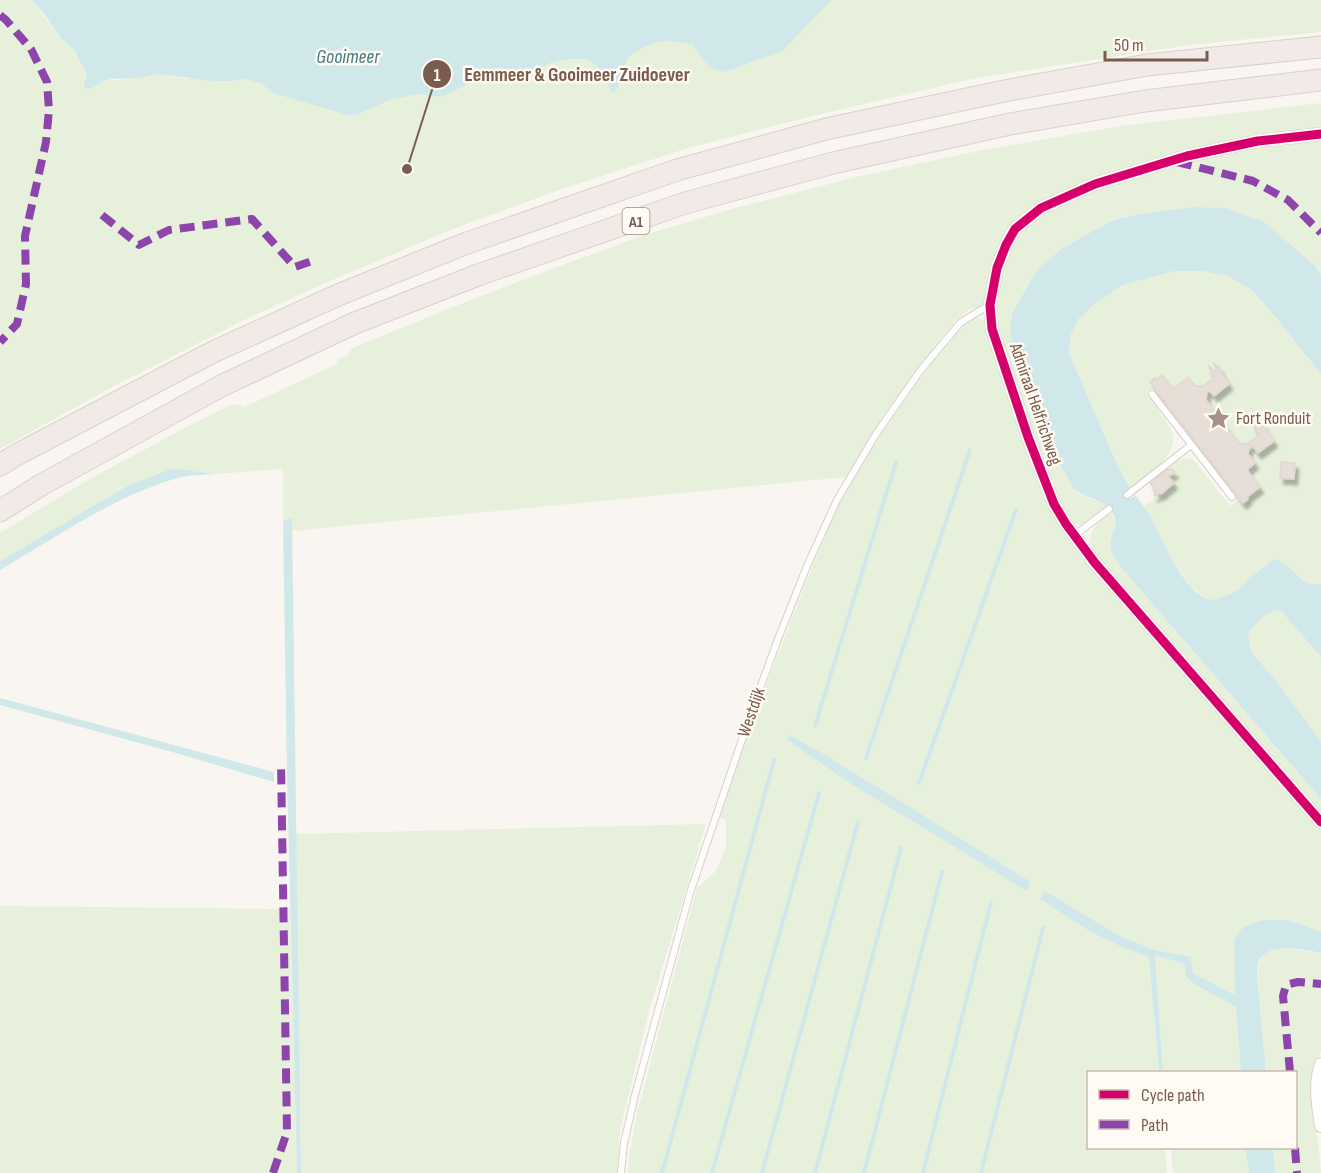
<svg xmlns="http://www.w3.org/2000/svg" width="1321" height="1173" font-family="'Sofia Sans Condensed',sans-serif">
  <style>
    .green { fill: #e7f0db; fill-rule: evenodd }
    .water { fill: #d0e8ea }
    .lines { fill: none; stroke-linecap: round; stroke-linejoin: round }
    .stream { stroke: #d0e8ea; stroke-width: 4 }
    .building { fill: #e6ded7; stroke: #e2d8d2; stroke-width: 1.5; filter: url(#shadow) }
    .service-casing { stroke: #d7d1cb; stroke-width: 8 }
    .minor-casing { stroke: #d7d1cb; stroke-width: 14 }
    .motorway-casing { stroke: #dad1cc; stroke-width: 23 }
    .service { stroke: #fefefd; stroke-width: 6 }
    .minor { stroke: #fefefd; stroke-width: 12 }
    .motorway { stroke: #f2eae7; stroke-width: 21 }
    .quiet { stroke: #8e44ad; stroke-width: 8; stroke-dasharray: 15 8; stroke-linecap: butt }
    .cycleway-casing { stroke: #fffaf3; stroke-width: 13 }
    .cycleway { stroke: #d6006c; stroke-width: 9 }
    .labels { text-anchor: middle; stroke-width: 5; stroke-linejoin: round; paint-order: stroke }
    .shield { fill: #fffaf3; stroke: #a28b7f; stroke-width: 1.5 }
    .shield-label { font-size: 16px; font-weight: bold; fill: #7a5c4d }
    .street-label { font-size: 18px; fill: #7a5c4d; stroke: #fffaf3 }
    .poi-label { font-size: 18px; fill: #7a5c4d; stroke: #fffaf3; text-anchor: start }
    .water-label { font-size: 20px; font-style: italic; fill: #437c86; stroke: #fffaf3 }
    .leader { fill: none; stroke: #7a5c4d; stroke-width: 2 }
    .callout-dot { fill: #7a5c4d; stroke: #fffaf3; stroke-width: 2 }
    .mark-label { font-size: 18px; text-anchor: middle; font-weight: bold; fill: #fff }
    .callout-label { font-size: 20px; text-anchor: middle; font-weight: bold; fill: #7a5c4d; stroke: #fffaf3; stroke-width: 5; stroke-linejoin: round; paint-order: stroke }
  </style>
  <defs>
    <filter id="shadow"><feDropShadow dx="3.5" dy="6" stdDeviation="1.5" flood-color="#0004"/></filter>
  </defs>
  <rect width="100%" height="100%" fill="#f9f5f0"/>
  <path class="green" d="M0,0H30C42,12 50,24 60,37C64,42 70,45 74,50C83,62 84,76 91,89L103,81L139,78L157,74L188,79L219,0H1321V32L1189,45L971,79L809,117L688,148L559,190L453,229L330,281L240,322L110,388L0,449Z
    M1321,103V129L1185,152L1020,218L988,300L978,309L975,308L969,310L955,321L884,415L846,477L292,531V519L283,521V469L215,474L173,468L124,487L0,561V533L95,476L181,430L229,406L239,404L244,407L337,364V359L347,355L353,348L440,312L549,270L644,235L739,207L861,176L983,150L1121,126Z
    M1321,138V274L1314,265L1225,208L1194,207L1139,214L1114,220L1061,250L1011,338L1020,366L1048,442L1073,488L1079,494L1105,504L1107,506C1089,520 1079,536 1063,512L1035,443L996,329L995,313L1001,270L1012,243L1020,232L1041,213L1096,188L1189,159L1270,143Z
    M1175,271H1202L1227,276L1251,289L1273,314L1321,374V584C1306,587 1306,579 1294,574C1285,570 1275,567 1266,563C1252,576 1237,594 1218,599C1187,606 1159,527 1144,506L1160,494L1151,483L1166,471L1168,465C1178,460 1188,454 1197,464L1230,506L1236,501L1244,502L1151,381L1150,382L1153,387L1146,393C1153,403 1168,421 1172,432C1180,455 1146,477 1130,488L1119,469L1069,353L1071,334L1078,318L1097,302L1123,285Z
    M973,318H981L986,323L1051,503L1321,827V932L1288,920H1263L1234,940L1236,995L1193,973L1191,957L1155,950L1118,935L1045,891L1091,932L1122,947L1149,957L1159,1072H1088V1148H1165L1167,1173H628L629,1156L637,1114L697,888L716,871L726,847V820L719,817L754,716L811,570L842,497L881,434L924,373L943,348L965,324ZM789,735L819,751L1031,882L1027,890L848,782L787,740Z
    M1111,512C1120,530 1111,531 1111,547L1138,587L1321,799V816L1095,557C1085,534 1092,526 1111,512Z
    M1274,610L1282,612L1321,657V742L1274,678L1251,650L1248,634L1260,619Z
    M706,824L649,1011L620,1130L617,1173H301L295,834Z
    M0,906L290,909L297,1173H0Z
    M1285,948L1321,953V1052L1317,1060L1315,1109L1321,1173H1275L1273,1148H1296V1072H1266L1257,976C1260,954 1263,950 1285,948Z
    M1155,955L1184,964L1186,976L1194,984L1236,1007L1241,1072H1163Z
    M1171,1148H1245L1249,1173H1173Z"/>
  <path class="water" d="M31,0H832L782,51L724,72L712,69L703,60L692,44L670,41L657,42L644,47L629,56L620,76L619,87L614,92L611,91L604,75L597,66L587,59H566L550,63L535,71L523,73L510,72L468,84L441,97L419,94L392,99L356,115H348L273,93L261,83L245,79L231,81H215L157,74L139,78L112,79L103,81L91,89L85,88L84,83L86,79V73L75,51L61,38L42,11Z
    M1194,207L1225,208L1264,222L1314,265L1321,274V374L1273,314L1251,289L1227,276L1202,271H1175L1123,285L1097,302L1079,318L1071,334L1069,353L1119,469L1130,488L1125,492L1130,499L1135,495C1140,501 1145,507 1149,514C1162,537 1181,587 1205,598C1213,602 1224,597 1232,593C1248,584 1258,567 1275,559C1293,564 1300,588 1321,584V657L1282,612L1274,610L1260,619L1248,634L1251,651L1274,678L1321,742V799L1138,587C1130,577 1114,561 1111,549C1107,534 1126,523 1106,506C1098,498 1084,498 1073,488L1048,442L1020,366L1011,338L1010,325L1013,312L1036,272L1060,250L1093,231L1114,220L1139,214Z
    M173,468L215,474C203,475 189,475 178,478C116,495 55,538 0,570V561L125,487Z
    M292,518L301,1173H297L287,774L283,521Z
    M0,698L274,772V782L176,753L0,705Z
    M789,735L819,751L1031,882L1027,891L848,782L787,740Z
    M1045,891L1118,935L1155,950L1191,957L1193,973L1235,995L1234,940L1243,927L1263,920H1288L1321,932V953C1304,950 1268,941 1259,961C1257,965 1257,972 1257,976L1266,1072H1241L1236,1007L1194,984L1186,976L1184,964L1155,955L1163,1072H1159L1149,957L1122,947L1091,932L1040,899Z
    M1245,1148H1273L1275,1173H1249Z"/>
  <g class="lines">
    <path class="stream" d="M815,726L896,462
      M866,758L970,450
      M919,783L1016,510
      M662,1173L774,760
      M712,1173L819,793
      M762,1173L858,822
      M815,1173L901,848
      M864,1173L942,872
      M923,1173L991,902
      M981,1173L1043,928"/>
  </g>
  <path class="building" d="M1213,363L1220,368V370L1229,384L1214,396L1210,391L1207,392L1206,400L1239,444H1247L1260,434L1256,431L1253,424H1254L1258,430L1262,427L1258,420L1264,425V427L1274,441L1258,453L1252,445L1249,447L1248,454L1255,463L1247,470L1260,487L1247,497L1248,499L1243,503L1150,382L1155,378L1156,380L1162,375L1173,389L1188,377L1195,386H1203L1215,377L1212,374L1209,367V366L1214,372L1217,369Z
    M1281,462L1295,463L1294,479L1280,478Z
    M1171,469L1175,472L1168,476L1174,483L1161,494L1160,493L1155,496L1154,495L1158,493L1150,483L1166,470Z"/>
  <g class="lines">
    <defs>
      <path id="service" d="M1152,394L1232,497
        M1127,495L1191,445
        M1075,535L1109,509
        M621,1173L624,1143L635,1095L690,893L752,710L778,639L807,566L837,500L876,434L920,371L960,323L989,305"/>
      <path id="minor" d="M1321,134L1258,141L1187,156L1095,184L1041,208L1015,229L1006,245L997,268L990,305L992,329L1028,437L1054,504L1066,524L1095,563L1321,822
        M1321,1064C1314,1084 1318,1106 1321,1126"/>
      <path id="motorway" d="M0,465L18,454L213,352L338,295L467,243L677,170L826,129L1009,90L1147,65L1321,47
        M0,511L41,485L223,385L355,323L478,275L685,203L833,163L1010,124L1145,101L1321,80"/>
    </defs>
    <use href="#service" class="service-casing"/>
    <use href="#minor" class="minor-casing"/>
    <use href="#motorway" class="motorway-casing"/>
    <use href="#service" class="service"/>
    <use href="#minor" class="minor"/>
    <use href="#motorway" class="motorway"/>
    <path class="quiet" d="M0,15L6,20L31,49L47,82L49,110L46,142L25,236L26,284L17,324L0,342
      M1177,162L1253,181L1288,200L1321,233
      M102,215L139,245L169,230L252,219L295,267L315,260
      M1290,1072L1283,996L1286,985L1298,982L1321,984
      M1295,1148L1297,1173
      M273,1173L287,1132L281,762"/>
    <defs>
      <path id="cycleway" d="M1321,134L1258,141L1187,156L1095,184L1041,208L1015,229L1006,245L997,268L990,305L992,329L1028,437L1054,504L1066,524L1095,563L1321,822"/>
    </defs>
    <use href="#cycleway" class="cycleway-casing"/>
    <use href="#cycleway" class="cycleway"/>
  </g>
  <defs>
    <symbol id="sight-bare" viewBox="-9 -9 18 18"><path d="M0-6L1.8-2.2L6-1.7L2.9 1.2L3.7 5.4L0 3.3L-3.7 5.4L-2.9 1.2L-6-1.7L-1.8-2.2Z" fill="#a69286" stroke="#fffaf3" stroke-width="2.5" paint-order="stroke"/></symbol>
  </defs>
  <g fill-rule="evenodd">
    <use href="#sight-bare" x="1202" y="402" width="33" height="33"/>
  </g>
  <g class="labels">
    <rect class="shield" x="622.5" y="208" width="27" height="26" rx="4.5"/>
    <g class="shield-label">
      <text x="636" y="227">A1</text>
    </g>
    <g class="street-label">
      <text transform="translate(1036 404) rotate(71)" y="6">Admiraal Helfrichweg</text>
      <text transform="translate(751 712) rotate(-71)" y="6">Westdijk</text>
    </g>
    <g class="poi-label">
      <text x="1236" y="424">Fort Ronduit</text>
    </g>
    <g class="water-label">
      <text x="348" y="63">Gooimeer</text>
    </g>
  </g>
  <path class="leader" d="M407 169L437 74"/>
  <g class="callout-dot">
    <circle cx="407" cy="169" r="6"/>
    <circle cx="437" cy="74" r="15"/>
  </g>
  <g class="mark-label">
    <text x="437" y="81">1</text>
  </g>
  <g class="callout-label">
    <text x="577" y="81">Eemmeer &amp; Gooimeer Zuidoever</text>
  </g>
  <rect x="1087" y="1071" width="210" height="78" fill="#fffaf3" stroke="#cabbb1" stroke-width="1.5"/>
  <rect x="1099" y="1090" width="30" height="9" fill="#d6006c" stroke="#cabbb1" stroke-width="1.5"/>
  <text x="1141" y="1101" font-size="18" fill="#7a5c4d">Cycle path</text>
  <rect x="1099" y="1120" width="30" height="9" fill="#8e44ad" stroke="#cabbb1" stroke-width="1.5"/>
  <text x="1141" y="1131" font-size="18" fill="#7a5c4d">Path</text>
  <path d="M1105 51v9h102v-9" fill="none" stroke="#7a5c4d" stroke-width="3"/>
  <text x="1114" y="51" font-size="18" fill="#7a5c4d" stroke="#fffaf3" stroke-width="4.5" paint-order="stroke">50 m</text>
</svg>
